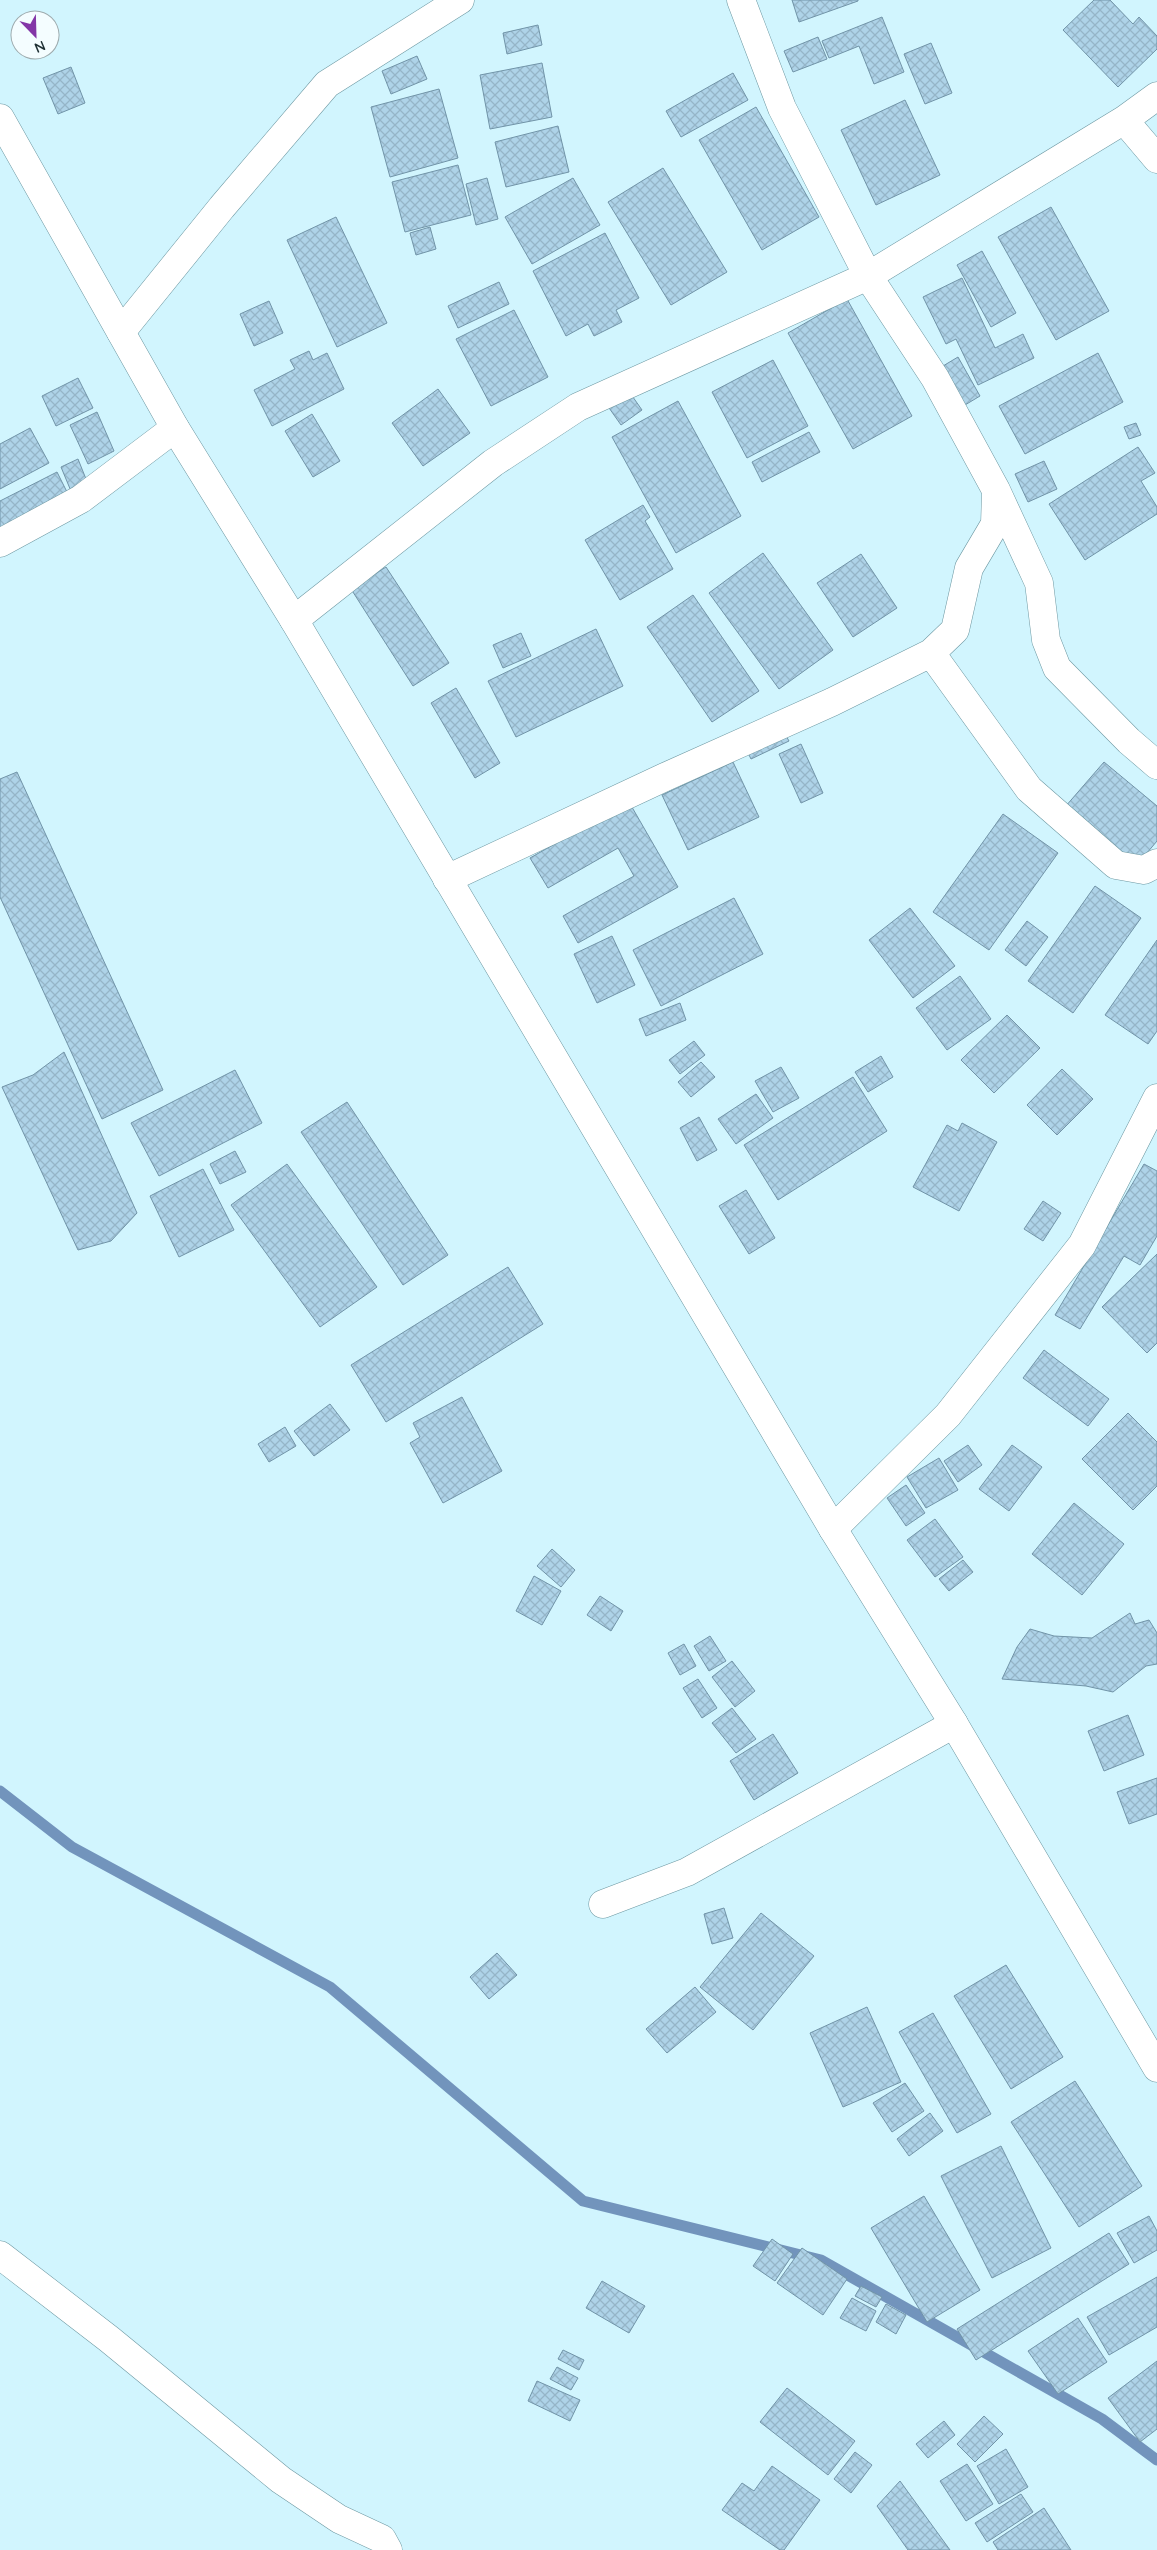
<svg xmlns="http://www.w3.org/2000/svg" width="1157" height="2550" font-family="Quicksand,sans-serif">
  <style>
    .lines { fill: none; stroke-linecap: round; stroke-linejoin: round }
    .stream { stroke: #7294bc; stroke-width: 11 }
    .building { fill: url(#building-cross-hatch); stroke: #7194a8 }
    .minor-casing { stroke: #6d98a2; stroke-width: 29 }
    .major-casing { stroke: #6d98a2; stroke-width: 29 }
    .minor { stroke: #fff; stroke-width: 28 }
    .major { stroke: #fff; stroke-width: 28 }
  </style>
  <defs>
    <pattern id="building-cross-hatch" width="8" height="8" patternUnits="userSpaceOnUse" patternTransform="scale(1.25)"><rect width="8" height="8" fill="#aed3e8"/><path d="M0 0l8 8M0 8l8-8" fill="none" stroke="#95b5c8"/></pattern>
  </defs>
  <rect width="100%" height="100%" fill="#d1f5fe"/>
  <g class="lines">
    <path class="stream" d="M0,1791L72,1847L330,1987L583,2201L821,2260L1102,2419L1157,2460"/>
  </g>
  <path class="building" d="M792,0H858V1L799,22Z
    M1094,0H1110L1133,24L1139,17L1157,36V49L1118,87L1063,30Z
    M882,17L904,72L874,84L859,46L829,58L822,41Z
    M538,25L542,45L507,54L503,33Z
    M818,37L827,59L793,72L784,51Z
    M931,43L952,93L925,104L904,54Z
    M417,56L427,79L391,94L382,71Z
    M542,63L552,117L490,129L480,75Z
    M71,67L85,103L58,114L43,78Z
    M733,73L748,100L681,137L666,111Z
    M439,89L458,158L390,177L371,107Z
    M905,100L940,175L876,205L841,130Z
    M756,107L819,217L762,250L699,140Z
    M558,126L569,172L506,187L495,142Z
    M458,165L471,215L405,232L392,182Z
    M663,168L727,272L671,305L608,202Z
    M487,178L498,219L476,225L466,184Z
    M573,178L600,225L532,264L505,217Z
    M1051,207L1109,311L1056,340L998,237Z
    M336,217L387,323L337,347L287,240Z
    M430,227L436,249L416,255L410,233Z
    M605,233L639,298L616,310L622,322L594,336L588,324L566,336L533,271Z
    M982,251L1016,313L991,327L957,265Z
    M962,278L995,348L1023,334L1034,358L978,385L956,339L946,344L923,297Z
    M499,282L509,304L458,328L448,306Z
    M847,299L912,416L853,449L788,333Z
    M269,301L283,333L254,346L240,314Z
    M514,310L548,377L491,406L456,339Z
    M309,351L313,360L327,353L344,389L272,426L254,390L295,369L290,360Z
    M1098,353L1123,402L1025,454L999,406Z
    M958,357L980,396L960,408L938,369Z
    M773,360L808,426L747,458L712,392Z
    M78,378L93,408L56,426L42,396Z
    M438,389L470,433L423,466L392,423Z
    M628,390L642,410L621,425L607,405Z
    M678,401L741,516L676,553L612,437Z
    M97,412L114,451L88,464L70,425Z
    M312,414L340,461L313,477L285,431Z
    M1136,423L1141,435L1129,439L1124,427Z
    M30,428L49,463L0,489V444Z
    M809,432L820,452L762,482L752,462Z
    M1138,447L1155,473L1141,481L1157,507V514L1085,560L1049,504Z
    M78,459L90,489L73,496L61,467Z
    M1044,461L1057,489L1028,502L1015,474Z
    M57,472L69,496L0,532V501Z
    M643,505L650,517L645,521L673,569L620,600L585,540Z
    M763,553L833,650L779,689L709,593Z
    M861,554L897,608L853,637L817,583Z
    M386,567L449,663L413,686L351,589Z
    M693,595L759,691L712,722L647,627Z
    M596,629L623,686L516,737L488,681Z
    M521,633L531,656L503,668L493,645Z
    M456,688L500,763L475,778L431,703Z
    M781,727L789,741L751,759L744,745Z
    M801,744L823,793L801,803L779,754Z
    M733,762L759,817L688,850L662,795Z
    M1104,762L1157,806V841L1136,866L1065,807Z
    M17,772L163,1090L102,1119L0,897V779Z
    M629,802L678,887L578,943L563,916L634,876L618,848L548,888L530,858Z
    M1003,814L1058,853L989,950L933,912Z
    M1095,886L1141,918L1073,1013L1028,981Z
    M734,898L763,954L661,1006L633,950Z
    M910,908L955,966L913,998L869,940Z
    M1027,921L1048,937L1026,966L1005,950Z
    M612,936L635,985L597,1003L574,954Z
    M1157,940V1031L1148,1044L1105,1015Z
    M960,976L991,1019L947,1050L916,1008Z
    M680,1003L686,1020L646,1036L639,1019Z
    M1007,1015L1040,1048L994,1093L961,1060Z
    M694,1041L705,1055L680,1074L669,1060Z
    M64,1052L137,1213L111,1241L78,1250L2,1087L33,1075Z
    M881,1056L893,1077L868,1092L855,1072Z
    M701,1062L715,1077L691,1097L678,1082Z
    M781,1067L799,1098L773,1112L755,1081Z
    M1062,1069L1093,1099L1057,1135L1027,1105Z
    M235,1070L262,1123L159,1176L131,1123Z
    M853,1077L887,1131L778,1200L744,1145Z
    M756,1094L773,1118L736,1144L718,1119Z
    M347,1102L448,1255L403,1285L301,1132Z
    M699,1117L717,1150L697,1161L680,1128Z
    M962,1123L997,1142L959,1211L913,1187L947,1125L958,1131Z
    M235,1151L246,1172L220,1184L210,1164Z
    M287,1164L377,1287L320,1327L231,1205Z
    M1144,1164L1157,1171V1236L1140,1265L1124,1256L1080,1329L1055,1315Z
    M203,1169L234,1230L179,1257L150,1196Z
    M746,1190L775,1238L749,1254L719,1206Z
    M1043,1201L1061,1213L1043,1241L1024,1229Z
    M1157,1254V1343L1147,1353L1102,1307Z
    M508,1267L543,1324L386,1422L351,1365Z
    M1044,1350L1109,1399L1088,1426L1023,1378Z
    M462,1397L502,1471L443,1503L410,1443L420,1437L413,1423Z
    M330,1404L350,1430L314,1456L294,1431Z
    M1128,1413L1157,1442V1486L1133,1510L1082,1459Z
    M285,1427L296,1446L269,1462L258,1444Z
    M968,1445L982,1465L958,1482L944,1461Z
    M1012,1445L1042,1467L1009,1511L979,1489Z
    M939,1458L958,1490L926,1508L907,1477Z
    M906,1485L925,1513L906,1526L887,1498Z
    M1074,1503L1124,1544L1082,1595L1032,1554Z
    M935,1519L963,1557L935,1577L907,1540Z
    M552,1549L575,1570L561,1587L537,1566Z
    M963,1560L973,1572L949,1591L939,1579Z
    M534,1576L561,1591L542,1625L516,1611Z
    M600,1596L623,1611L611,1631L587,1615Z
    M1130,1613L1135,1624L1149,1620L1157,1633V1664L1146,1666L1113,1692L1086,1686L1002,1679L1017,1647L1030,1629L1054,1636L1092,1638Z
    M710,1636L726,1661L709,1671L694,1646Z
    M684,1644L696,1666L680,1675L668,1653Z
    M732,1661L755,1691L735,1707L712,1677Z
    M698,1679L717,1708L702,1718L683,1688Z
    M732,1708L756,1739L736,1753L712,1723Z
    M1128,1715L1144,1755L1104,1771L1088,1731Z
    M773,1734L798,1773L754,1800L730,1761Z
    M1157,1778V1814L1129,1824L1117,1792Z
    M724,1908L733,1938L712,1944L704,1914Z
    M761,1913L814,1956L753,2030L700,1987Z
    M497,1953L517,1975L489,1999L470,1977Z
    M1006,1965L1063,2057L1011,2089L954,1996Z
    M695,1987L716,2012L667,2053L646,2029Z
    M867,2007L901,2082L843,2107L810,2033Z
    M933,2013L991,2114L957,2133L899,2032Z
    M1075,2081L1142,2186L1079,2227L1011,2122Z
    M905,2083L924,2111L892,2132L873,2103Z
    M930,2113L943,2131L909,2156L897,2139Z
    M1001,2146L1051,2248L992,2278L941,2176Z
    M924,2196L980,2290L927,2322L871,2228Z
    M1149,2216L1157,2231V2250L1134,2263L1117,2233Z
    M1109,2233L1129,2264L976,2360L957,2329Z
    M772,2239L793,2254L775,2281L753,2266Z
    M802,2248L847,2279L823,2315L777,2283Z
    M1157,2277V2327L1109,2355L1087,2317Z
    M602,2281L645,2306L629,2333L586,2308Z
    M861,2286L882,2297L876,2307L855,2296Z
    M852,2298L876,2311L866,2331L840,2318Z
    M886,2304L906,2315L896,2334L876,2322Z
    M1078,2318L1107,2362L1058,2394L1028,2351Z
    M563,2350L584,2360L579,2370L558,2359Z
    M1157,2361V2429L1140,2442L1108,2398Z
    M557,2367L578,2378L571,2390L550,2379Z
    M537,2381L580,2400L570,2421L528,2401Z
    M787,2388L855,2441L828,2475L760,2422Z
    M984,2416L1003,2434L975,2462L957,2444Z
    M944,2421L955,2435L928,2458L916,2444Z
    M1006,2449L1028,2487L999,2504L977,2466Z
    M855,2452L872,2465L851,2493L834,2479Z
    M967,2464L993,2504L966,2521L940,2481Z
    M772,2466L820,2500L784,2550H780L722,2510L742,2483L754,2491Z
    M900,2481L950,2550H908L877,2506Z
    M1021,2494L1033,2512L987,2542L975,2523Z
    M1044,2508L1071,2550H998L993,2542Z"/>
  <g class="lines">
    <defs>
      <path id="minor" d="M741,0L782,108L868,276L935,378L996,490L1039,583L1046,640L1057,668L1129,741L1157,765
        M1124,120L1157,159
        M121,332L222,207L327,84L460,0
        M0,543L81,499L175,428
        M294,620L493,463L578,407L868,276L1124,120L1157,96
        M931,653L1029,789L1116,865L1144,870L1157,863
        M447,879L665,777L832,702L931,653L955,630L969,568L995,524L996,492
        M833,1529L948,1415L1082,1245L1157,1098
        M603,1904L687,1872L954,1724
        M0,2255L109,2339L281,2480L339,2519L382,2539L388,2550"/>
      <path id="major" d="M0,118L175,428L294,620L833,1529L954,1724L1157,2068"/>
    </defs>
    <use href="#minor" class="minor-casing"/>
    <use href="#major" class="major-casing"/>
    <use href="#minor" class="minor"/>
    <use href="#major" class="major"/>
  </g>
  <g transform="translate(35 35) rotate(157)"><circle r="24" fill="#f4fdff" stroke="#9eabae"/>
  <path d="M0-4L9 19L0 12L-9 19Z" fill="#8336a7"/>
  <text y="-8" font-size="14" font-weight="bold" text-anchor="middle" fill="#1e3034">N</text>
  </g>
</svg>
